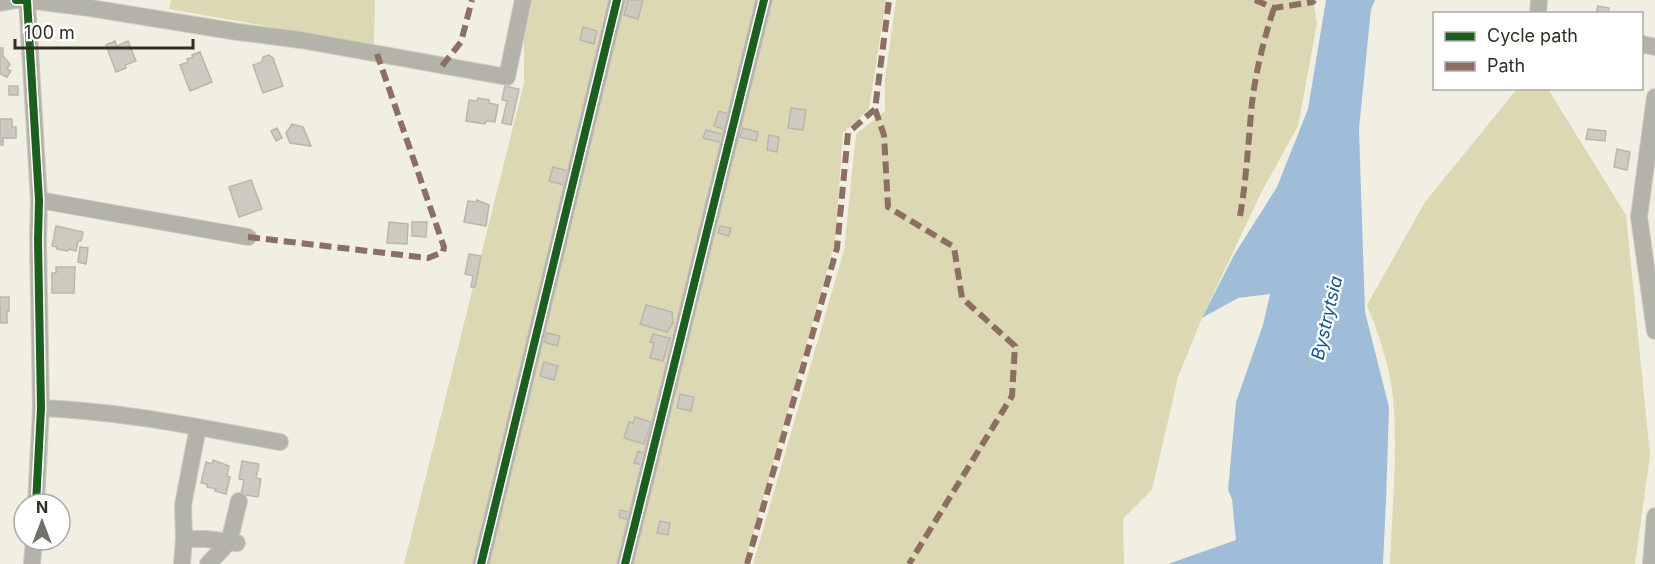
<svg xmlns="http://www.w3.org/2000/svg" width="1655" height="564" font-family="Inter,sans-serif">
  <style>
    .green { fill: #ddd8b4 }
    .water { fill: #9fbdd9 }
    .building { fill: #cdcbc0; stroke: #b9b7ac; stroke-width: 1.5 }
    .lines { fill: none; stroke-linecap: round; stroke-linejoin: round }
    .minor-casing { stroke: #cdcbc1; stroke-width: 18 }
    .minor { stroke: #b4b3a9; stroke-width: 16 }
    .quiet { stroke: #8d6e63; stroke-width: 6; stroke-dasharray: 12 6; stroke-linecap: butt }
    .cycleway-casing { stroke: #fff; stroke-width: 11 }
    .cycleway { stroke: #1b5e20; stroke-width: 8 }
    .labels { text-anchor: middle; stroke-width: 4.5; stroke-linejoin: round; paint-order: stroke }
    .water-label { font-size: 18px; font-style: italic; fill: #16548d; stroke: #fff }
  </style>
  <rect width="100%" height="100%" fill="#f1efe1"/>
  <path class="green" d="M171,0H375L374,45L169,9Z
    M532,0H886L869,109L843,133L835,242L745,564H404L524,83V38Z
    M896,0H1313L1317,23L1298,126L1261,193L1202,318L1178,377L1152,490L1123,519L1124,564H753L844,250L856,134L885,111V79Z
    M1517,89H1548L1626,215L1650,455L1635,564H1390C1392,511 1398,450 1393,398C1390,366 1379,335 1367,305L1425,202Z"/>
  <path class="water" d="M1326,0H1375L1371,9L1359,129L1365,312L1389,407L1386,501L1383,564H1168L1236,540L1232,499L1228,490L1236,402L1263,325L1270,294L1238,298L1202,318L1234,255L1277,187L1308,109Z"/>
  <path class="building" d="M628,0H643L638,19L624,15Z
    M1598,6L1609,8L1608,14H1596Z
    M583,27L597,31L594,44L580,40Z
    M115,41L117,46L128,41L136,61L125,65L126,68L116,72L106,45Z
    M0,48H3V56L10,64L7,69L11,71L7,77L0,74Z
    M200,52L212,82L190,91L180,65L188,62L187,59L193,57L192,55Z
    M269,55L273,58L283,86L263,93L253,65L262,62L263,57Z
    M9,86H18V95H9Z
    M505,86L519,89L511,125L502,123L507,101L502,100Z
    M478,98L489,100V103L498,105L495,122L486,121L485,124L466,121L469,100L477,101Z
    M791,108L806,110L803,130L788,128Z
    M719,111L731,115L727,130L714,126Z
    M0,119H12V127H16V138H3V145H0Z
    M292,124L303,127L311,146L290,143L286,133Z
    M277,128L282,138L276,141L271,131Z
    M743,128L758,132L756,141L740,137Z
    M1588,129L1606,131L1605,141L1586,139Z
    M706,130L725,135L723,143L703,138Z
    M769,135L779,137L777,152L767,150Z
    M1617,149L1630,152L1627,170L1614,167Z
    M553,167L568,171L564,185L549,181Z
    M251,180L262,209L239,217L229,187Z
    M477,200L489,205L486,226L464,222L468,201L477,202Z
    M389,222L408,224L407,244L387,243Z
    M412,222H427L426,237L412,236Z
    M56,226L83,232L81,241H78L76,251L69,249L68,251L57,249V247L52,246Z
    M720,226L731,228L729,236L718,233Z
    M80,247L88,248L86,264L78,262Z
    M469,254L481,256L475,287H471L473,276L465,274Z
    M56,267H75L74,293H52V273H56Z
    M0,297H9V311H7V323H0Z
    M646,305L672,312L673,323L667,332L640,324Z
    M547,333L560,336L557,346L544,342Z
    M653,334L670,338L663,361L650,358L654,343L650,342Z
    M544,362L558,366L554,380L540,376Z
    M680,394L694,397L691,411L677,408Z
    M635,417L651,422L644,444L624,438L629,422L633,423Z
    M638,451L646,454L643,465L634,463Z
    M213,460L229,466L227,476L230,477L226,494L215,491L216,489L207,487V484L201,483L206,462L212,464Z
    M242,461L259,464L256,478L261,479L258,497L241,494L244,480L239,479Z
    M620,510L632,513L630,520L619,517Z
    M660,521L670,523L668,535L657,533Z"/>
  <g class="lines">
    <defs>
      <path id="minor" d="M17,0H27L39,200L38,240L41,408L36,504
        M27,0L90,8L238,32L301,40L507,77L523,0
        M0,3L16,0
        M1538,14L1539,0
        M1642,44L1655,47
        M1655,97L1639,217L1655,331
        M39,200L248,237
        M41,408C122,411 201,428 280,442
        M184,539H206L237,543
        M32,564L34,540
        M182,564L184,539L183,505L198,427
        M208,564L229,542L239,501
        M481,564L617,0
        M625,564L764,0
        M1651,564L1655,516"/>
    </defs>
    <use href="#minor" class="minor-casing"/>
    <use href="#minor" class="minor"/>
    <path class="quiet" d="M1255,0L1274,8L1313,2L1314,0
      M442,66L461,42L472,0
      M875,109L884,135L888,207L954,247L962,298L1015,346L1012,396L909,564
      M1240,216C1246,182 1248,148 1251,113C1254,78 1263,42 1274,8
      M248,237L428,258L443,252L444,247L377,54
      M747,564L837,248L848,133L875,109L889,0"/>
    <defs>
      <path id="cycleway" d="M16,0H27L39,200L38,240L41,408L36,504
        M481,564L617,0
        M625,564L764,0"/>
    </defs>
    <use href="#cycleway" class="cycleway-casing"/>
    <use href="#cycleway" class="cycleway"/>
  </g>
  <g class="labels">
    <g class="water-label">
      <text transform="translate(1327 318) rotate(-77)" y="6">Bystrytsia</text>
    </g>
  </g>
  <rect x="1433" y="12" width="210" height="78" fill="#ffffff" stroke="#acaba8" stroke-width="1.5"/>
  <rect x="1445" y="32" width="30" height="9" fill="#1b5e20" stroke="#acaba8" stroke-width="1.5"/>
  <text x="1487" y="42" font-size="18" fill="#302e25">Cycle path</text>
  <rect x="1445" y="62" width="30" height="9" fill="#8d6e63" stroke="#acaba8" stroke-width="1.5"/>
  <text x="1487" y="72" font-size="18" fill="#302e25">Path</text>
  <g transform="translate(42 522)"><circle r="28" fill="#ffffff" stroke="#acaba8" stroke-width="1.5"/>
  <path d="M0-4.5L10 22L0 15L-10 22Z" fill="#747267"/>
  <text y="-9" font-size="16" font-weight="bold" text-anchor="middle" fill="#302e25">N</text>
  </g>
  <path d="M15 39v9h178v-9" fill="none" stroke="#302e25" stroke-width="3"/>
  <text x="24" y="39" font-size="18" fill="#302e25" stroke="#ffffff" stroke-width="4.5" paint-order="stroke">100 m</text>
</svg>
